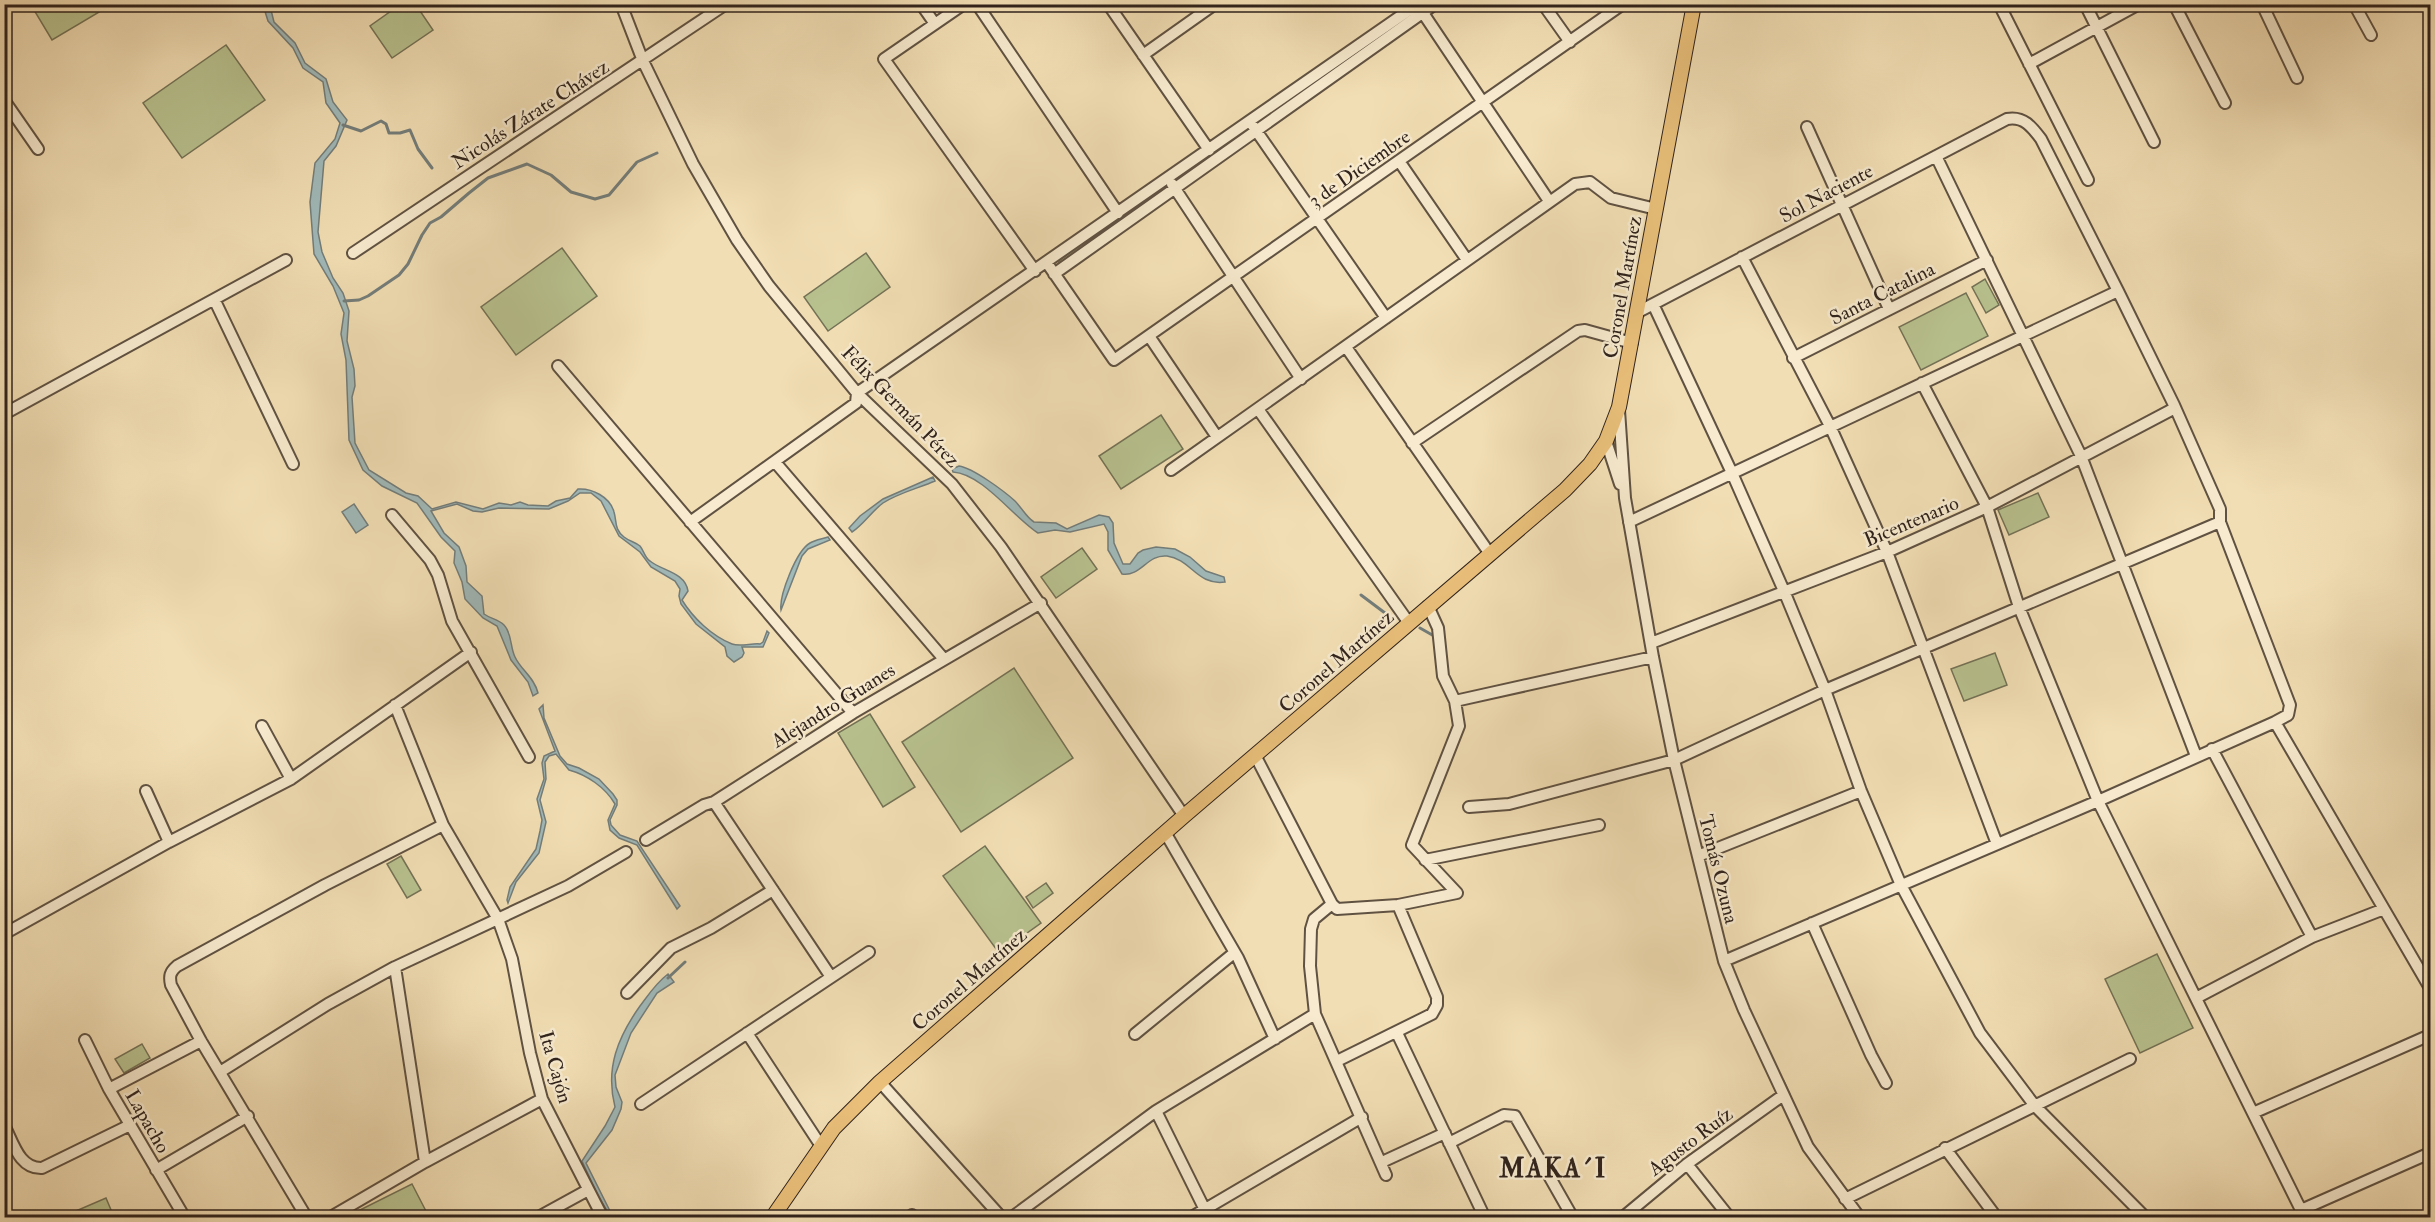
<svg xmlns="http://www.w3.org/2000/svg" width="2435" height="1222" font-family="'IM FELL Double Pica',serif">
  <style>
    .green { fill: #b8c28f; stroke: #747256; stroke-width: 1.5 }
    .water { fill: #a0b9b9; stroke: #737d7a; stroke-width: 1.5 }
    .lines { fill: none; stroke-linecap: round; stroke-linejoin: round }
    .stream { stroke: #737d7a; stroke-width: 3 }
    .minor-casing { stroke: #605242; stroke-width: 14 }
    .major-casing { stroke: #30231c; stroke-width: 16 }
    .minor { stroke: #f7eace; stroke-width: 10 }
    .major { stroke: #e9bf7a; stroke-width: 14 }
    .labels { text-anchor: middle; stroke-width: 5; stroke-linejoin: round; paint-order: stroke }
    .street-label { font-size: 20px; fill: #30231c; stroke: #f7eace }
    .district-label { font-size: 26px; font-weight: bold; letter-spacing: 1.5px; fill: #30231c; stroke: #f7eace }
  </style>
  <rect width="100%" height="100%" fill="#f2deb4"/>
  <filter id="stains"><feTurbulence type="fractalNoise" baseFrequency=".00333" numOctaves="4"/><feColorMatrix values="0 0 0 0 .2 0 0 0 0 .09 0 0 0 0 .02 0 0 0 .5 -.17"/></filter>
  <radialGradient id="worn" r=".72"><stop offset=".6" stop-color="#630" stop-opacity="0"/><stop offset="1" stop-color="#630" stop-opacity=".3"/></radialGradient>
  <path class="green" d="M401,4L416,5L433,30L392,58L370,26Z
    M31,5H111L52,40Z
    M226,45L265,100L182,158L143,103Z
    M1161,189L1164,191L1059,265V261L1070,252Z
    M562,248L597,296L516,355L481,307Z
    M866,253L890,287L828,331L804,297Z
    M1985,279L1999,305L1986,313L1972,287Z
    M1966,293L1988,336L1921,370L1899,327Z
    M1161,415L1183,449L1121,489L1099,456Z
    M2038,493L2049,517L2009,535L1998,510Z
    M1082,548L1097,569L1056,598L1041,577Z
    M1995,653L2007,685L1964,701L1951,669Z
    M1014,668L1073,758L961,832L902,742Z
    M870,714L915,787L883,807L838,733Z
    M985,846L1041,923L999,953L943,876Z
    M401,856L421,890L407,898L387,864Z
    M1046,883L1053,893L1033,908L1026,897Z
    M2157,954L2193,1028L2140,1053L2105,979Z
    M142,1044L150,1058L124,1073L115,1059Z
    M412,1184L429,1217H346Z
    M106,1198L114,1217H62Z"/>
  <path class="water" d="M263,5H267L271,10L274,22L295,43L305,63L326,79L333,102L347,120L336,146L324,161L318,232L322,252L333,278L343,293L349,311L347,341L354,369L355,386L352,397L355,443L369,470L406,493L418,496L432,509L456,502L483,509L499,503L511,505L520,502L528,505L548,506L556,501L570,498L578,489C592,488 610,497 614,512C617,522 614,529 624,537C629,541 635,542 640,546C644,551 645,558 650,561C662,571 685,572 688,591L682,600C693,618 712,636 732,644C740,647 752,643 760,644L763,642L767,631L769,633L763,647H742L744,653L742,657L734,662L727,656L725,647L696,624L681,604L679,596L680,589L675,581L651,567L640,552L619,536L601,501L591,493H580L568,501L549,509L499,508L482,512L473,511L457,504L431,511L444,533L459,547L466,566L467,582L482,596L484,614C491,619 498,619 504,625C512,633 510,647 515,657C521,670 534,677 538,693L533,696L528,682L511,660L497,626L483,618L465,599L462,582L454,563L455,551L441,537L417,503L382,486L363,470L349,440L346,360L341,334L344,313L333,286L314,254L310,202L315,163L335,139L340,123L326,103L323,82L303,68L293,48L268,21Z
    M959,466C973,468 1004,491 1015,501C1022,508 1026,517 1034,522L1056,523L1067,529L1099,515L1109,517L1113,523L1114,543L1123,564H1130L1138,553L1143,550L1156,547L1175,549L1190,557L1206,571L1224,577L1225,582C1197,586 1191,559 1167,556C1147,554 1141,577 1122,574L1108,550V532L1104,524L1070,532L1055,530L1038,533C1014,518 983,474 953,472L952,469Z
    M933,477L935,481C919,488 898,493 883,503C872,511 863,525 852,532L849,528L860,516L883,499Z
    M354,504L368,525L356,533L342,512Z
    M828,537L830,540L808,549L802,556L781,610C779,596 796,551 810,543C815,540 822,539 828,537Z
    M543,705L544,718L560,756L567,764L579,768L599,779L613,794L617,800V805L610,820L611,825L620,835L637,841L680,906L677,909L637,845L619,838L610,830L608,820L615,804C605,787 587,775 569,770L556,754L549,756L545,762L546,779L540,800L546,822L539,853L516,882L508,903L507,900L510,887L536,849L540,831L542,820L537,799L544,779L542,763L544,756L555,751L539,709Z
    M668,974L674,982L657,993L631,1033L615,1075L616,1087L622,1102L621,1109L612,1130L586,1163L613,1217H611L598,1196L582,1161L605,1126L615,1107C605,1068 618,1037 640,1006C649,994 656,983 668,974Z"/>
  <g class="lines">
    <path class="stream" d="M343,125L361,131L381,121L386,124L389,133H400L410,130L418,149L432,168
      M344,301L359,300L368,296L399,275L408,264L422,235L430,223L441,217L469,193L488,178L527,164L551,175L571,192L595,199L609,195L637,162L657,153
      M1361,595L1393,619
      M1420,628L1434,636
      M668,978L685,962
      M1783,1081L1789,1094"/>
    <defs>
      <path id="minor" d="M621,4L643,61L693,164L737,240L769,286L857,393L952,484L1001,547L1184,816
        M921,4L935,24
        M964,4L884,59L1035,271
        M977,4L1118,213
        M1108,4L1209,150
        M1543,4L1570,42
        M1999,4L2088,180
        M2085,4L2154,142
        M2174,4L2225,103
        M2262,4L2297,78
        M2354,4L2371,35
        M1421,10L1549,201
        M1143,55L1215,4
        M2029,64L2139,4
        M4,100L38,149
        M1253,126L1386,318
        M1807,127L1889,309
        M1936,156L2081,456L2196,756
        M1399,161L1467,260
        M1172,184L1301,379
        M353,253L726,4
        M1742,257L1830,426L1887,552L1997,844
        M1047,263L1114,360L1623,4
        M1054,274L1435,4
        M215,301L293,464
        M1653,304L1732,473L1784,591L1825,690L1861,791L1901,885L1980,1033L2035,1106L2146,1218
        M1638,312L2007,119C2024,116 2032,127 2041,139L2118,291L2174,405L2220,509V522L2290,705L2288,715L2275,722L2098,801L1724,961
        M1149,336L1217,437
        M1346,347L1490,554
        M1793,358L1987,260
        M558,366L853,713
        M1922,383L1987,507L2019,607L2098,801L2305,1218
        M1258,409L1409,623
        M1619,410L1625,498L1653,657L1674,760L1724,961L1744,1010L1808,1147L1860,1218
        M4,414L286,260
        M1606,441L1620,484
        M1412,443L1578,331L1585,330L1632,343
        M775,462L943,658
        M1171,470L1575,184L1590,182L1611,198L1656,209
        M392,515L430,560L438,575L452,621L529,757
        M690,522L856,403L857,393L1418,4
        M1629,522L2118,291
        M1428,606L1438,628L1443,676L1455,701L1459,726L1412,845L1457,893
        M1651,643L1887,552L1987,507L2175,408
        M1455,701L1653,657
        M395,705L443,825L498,919L512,959L530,1053L542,1099L603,1218
        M2275,722L2430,988
        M262,726L291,779
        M2212,749L2312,937
        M1256,757L1332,904L1337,909L1398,905L1457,893
        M146,791L169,842
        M714,802L831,977
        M1469,807L1509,804L1674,760L1825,690L2220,522
        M1166,834L1238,958L1275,1039
        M646,840L704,805L714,802L853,713L1041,603
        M1698,856L1861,791
        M1425,860L1599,825
        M1332,904L1314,919L1311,929L1310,966L1315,1014L1386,1175
        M1812,923L1871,1055L1886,1083
        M4,934L169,842L291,779L471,652
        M395,967L425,1162
        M627,993L671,948L711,928L773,890
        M2196,998L2312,937L2384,909
        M747,1033L821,1146
        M1397,1033L1485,1218
        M1135,1034L1234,953
        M85,1040L109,1089L185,1218
        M1337,1061L1432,1014L1437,1005V997L1398,905
        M220,1072L328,1004L395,967L568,886L626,852
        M880,1082L1002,1218
        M109,1089L201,1041
        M641,1104L869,952
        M1156,1111L1209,1218
        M2253,1113L2430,1035
        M4,1125C13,1142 19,1169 42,1168L130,1125
        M1449,1143L1504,1115L1515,1116L1573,1218
        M1945,1148L1997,1218
        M1382,1162L1445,1133
        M1687,1164L1730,1218
        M156,1170L248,1116
        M1845,1199L2130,1059
        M2301,1210L2430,1153
        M307,1218L201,1041L171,985C169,976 170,972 177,966L325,885L443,825
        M329,1218L425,1162L542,1099
        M537,1218L588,1190
        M909,1218L912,1215
        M1011,1218L1156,1111L1315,1014
        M1190,1218L1362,1117
        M1622,1218L1687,1164L1782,1096"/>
      <path id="major" d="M772,1218L834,1128L880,1082L1184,816L1565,490L1590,464L1606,441L1619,407L1694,4"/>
    </defs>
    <use href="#minor" class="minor-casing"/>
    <use href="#major" class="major-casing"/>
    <use href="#minor" class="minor"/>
    <use href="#major" class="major"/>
  </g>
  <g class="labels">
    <g class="street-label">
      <text transform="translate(530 114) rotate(-33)" y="7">Nicolás Zárate Chávez</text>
      <text transform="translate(1359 168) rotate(-35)" y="7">3 de Diciembre</text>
      <text transform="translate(1826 193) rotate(-28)" y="7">Sol Naciente</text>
      <text transform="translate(1622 287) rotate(-80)" y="7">Coronel Martínez</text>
      <text transform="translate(1882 293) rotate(-27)" y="7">Santa Catalina</text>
      <text transform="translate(901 406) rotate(46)" y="7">Félix Germán Pérez</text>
      <text transform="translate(1911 521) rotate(-23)" y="7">Bicentenario</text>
      <text transform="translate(1336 661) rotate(-41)" y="7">Coronel Martínez</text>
      <text transform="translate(833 705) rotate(-32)" y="7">Alejandro Guanes</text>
      <text transform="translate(1719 869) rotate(76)" y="7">Tomás Ozuna</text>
      <text transform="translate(969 979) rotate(-41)" y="7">Coronel Martínez</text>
      <text transform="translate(556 1067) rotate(74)" y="7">Ita Cajón</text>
      <text transform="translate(148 1121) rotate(60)" y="7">Lapacho</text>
      <text transform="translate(1690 1141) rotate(-37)" y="7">Agusto Ruíz</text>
    </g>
    <g class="district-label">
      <text x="1553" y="1177">MAKA´I</text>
    </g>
  </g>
  <rect width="2435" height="1222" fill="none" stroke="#f2deb4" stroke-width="24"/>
  <rect x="6" y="6" width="2423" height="1210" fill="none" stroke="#30231c" stroke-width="3"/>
  <rect x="12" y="12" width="2411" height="1198" fill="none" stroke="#30231c" stroke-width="1.5"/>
  <rect width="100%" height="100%" filter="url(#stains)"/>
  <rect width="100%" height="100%" fill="url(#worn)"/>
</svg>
